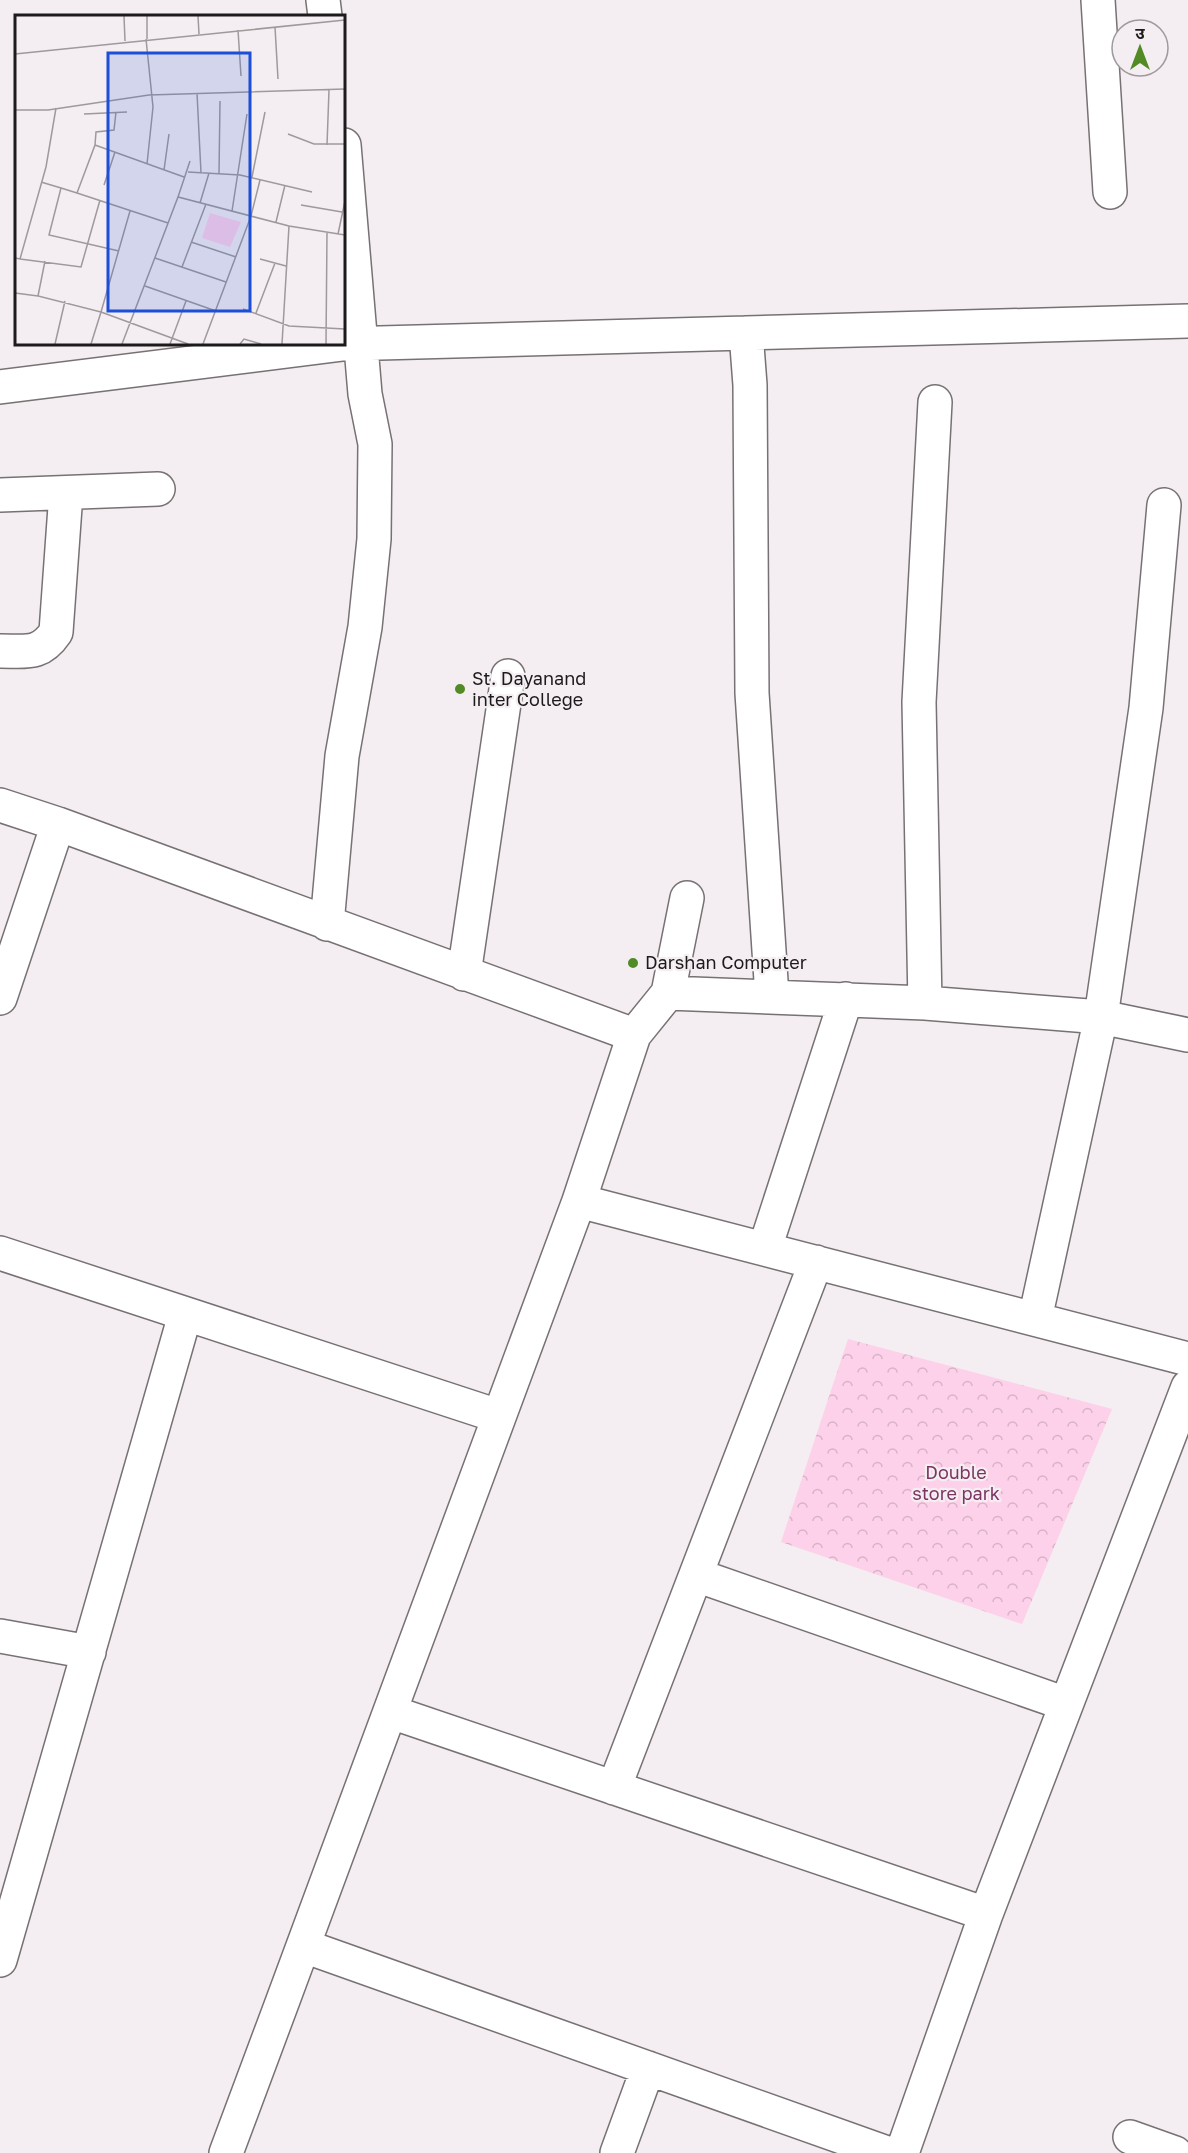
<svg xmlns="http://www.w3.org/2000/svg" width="1188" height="2153" font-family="'Golos Text','Noto Sans Devanagari',sans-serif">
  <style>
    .forest { fill: url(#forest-crowns) }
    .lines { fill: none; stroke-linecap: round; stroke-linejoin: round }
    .minor-casing { stroke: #777174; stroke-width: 36 }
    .minor { stroke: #fff; stroke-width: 33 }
    .poi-dot { fill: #528a25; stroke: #f4edf1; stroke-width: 2 }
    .labels { text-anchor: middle; stroke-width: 4.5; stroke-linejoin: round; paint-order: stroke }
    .poi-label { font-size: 18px; fill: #1c1a1b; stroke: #f4edf1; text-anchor: start }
    .park-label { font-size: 18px; fill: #7b3561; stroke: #f4edf1 }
    .inset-road { fill: none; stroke: #9e999b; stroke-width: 1.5 }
    .view { fill: #1d4ed8; fill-opacity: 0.15; stroke: #1d4ed8; stroke-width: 3 }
    .inset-edge { fill: none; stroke: #1c1a1b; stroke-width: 3 }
  </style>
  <defs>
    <pattern id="forest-crowns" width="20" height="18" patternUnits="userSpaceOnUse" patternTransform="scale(1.5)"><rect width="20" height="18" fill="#fdd1e9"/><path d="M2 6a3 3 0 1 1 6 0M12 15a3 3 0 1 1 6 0" fill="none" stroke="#d8b3c7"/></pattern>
  </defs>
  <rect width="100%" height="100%" fill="#f4edf1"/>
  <path class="forest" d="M848,1339L1112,1409L1022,1624L781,1542Z"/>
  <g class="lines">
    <defs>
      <path id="minor" d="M323,0L325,16
        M1098,0L1110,192
        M746,333L750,385L752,693L772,996
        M0,387L343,344L1188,321
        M0,495L158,489
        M0,651C26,651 40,656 56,632L66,493
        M0,805L58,824L634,1035
        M327,924L342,756L365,627L374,539L375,444L365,394L344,145
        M464,974L508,676
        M668,993L925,1003L1101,1017L1188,1035
        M0,998L58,824
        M925,1003L919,702L935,402
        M579,1201L634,1035L668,993L687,898
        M765,1248L846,999
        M0,1253L498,1416
        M1035,1319L1101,1017L1146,708L1164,505
        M696,1575L1066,1704
        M0,1636L89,1652
        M391,1712L986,1914
        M614,1788L816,1262
        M304,1946L887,2153
        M0,1960L185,1315
        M1130,2137L1175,2153
        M226,2153C345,1836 459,1517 579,1201L1188,1359
        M617,2153L648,2068
        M902,2153L986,1914L1188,1387"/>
    </defs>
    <use href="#minor" class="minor-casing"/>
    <use href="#minor" class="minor"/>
  </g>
  <g class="poi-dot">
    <circle cx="460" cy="689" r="6"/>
    <circle cx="633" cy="963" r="6"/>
  </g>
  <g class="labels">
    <g class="poi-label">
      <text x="472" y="685">St. Dayanand<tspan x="472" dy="21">inter College</tspan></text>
      <text x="645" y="969">Darshan Computer</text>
    </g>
    <g class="park-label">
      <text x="956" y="1479">Double<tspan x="956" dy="21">store park</tspan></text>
    </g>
  </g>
  <g transform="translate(15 15)">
    <rect width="330" height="330" fill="#f4edf1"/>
    <path d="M195,198L226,207L215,232L187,223Z" fill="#fdd1e9"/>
    <path class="inset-road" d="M109,1L110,26M132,1V24M183,1L184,19M260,12L263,64M223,15L226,61M131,24L138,92L132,149M0,39L330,5M182,78L186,158M0,95H33L134,80L330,74M101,97L99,115L81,117L80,130L62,178L153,208M69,99L112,97M273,119L299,129H330M80,130L169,162M312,130L314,75M149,155L154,119M173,157L225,160L297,177M204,158L205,86M237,162L250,97M26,167L46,173M89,170L100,137M62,178L46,173L34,220L104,236M163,182L175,146M185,188L194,158M286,190L327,197M115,196L86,297L173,329M217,196L232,99M261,207L270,170M323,219L330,186M176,227L221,242M0,243L5,244L31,152L41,93M140,243L211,267M5,244L66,252L85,185M245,244L271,251M30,246L23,281L86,297L76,329M167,252L191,189M130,271L201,296M0,278L23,281M228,294L274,311L330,314M241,298L260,248M40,329L50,286M107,329L163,182L274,211L330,220M155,329L171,286M188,329L236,201L245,165M225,329L229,324L246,329M267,329L274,211M311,329L312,218"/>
    <path class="view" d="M93,38H235V296H93Z"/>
    <rect width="330" height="330" class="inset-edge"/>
  </g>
  <g transform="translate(1140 48)"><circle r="28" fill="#f4edf1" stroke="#9e999b" stroke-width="1.5"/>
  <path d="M0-4.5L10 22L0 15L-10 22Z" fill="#528a25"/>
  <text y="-9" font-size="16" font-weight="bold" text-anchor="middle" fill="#1c1a1b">उ</text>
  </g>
</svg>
